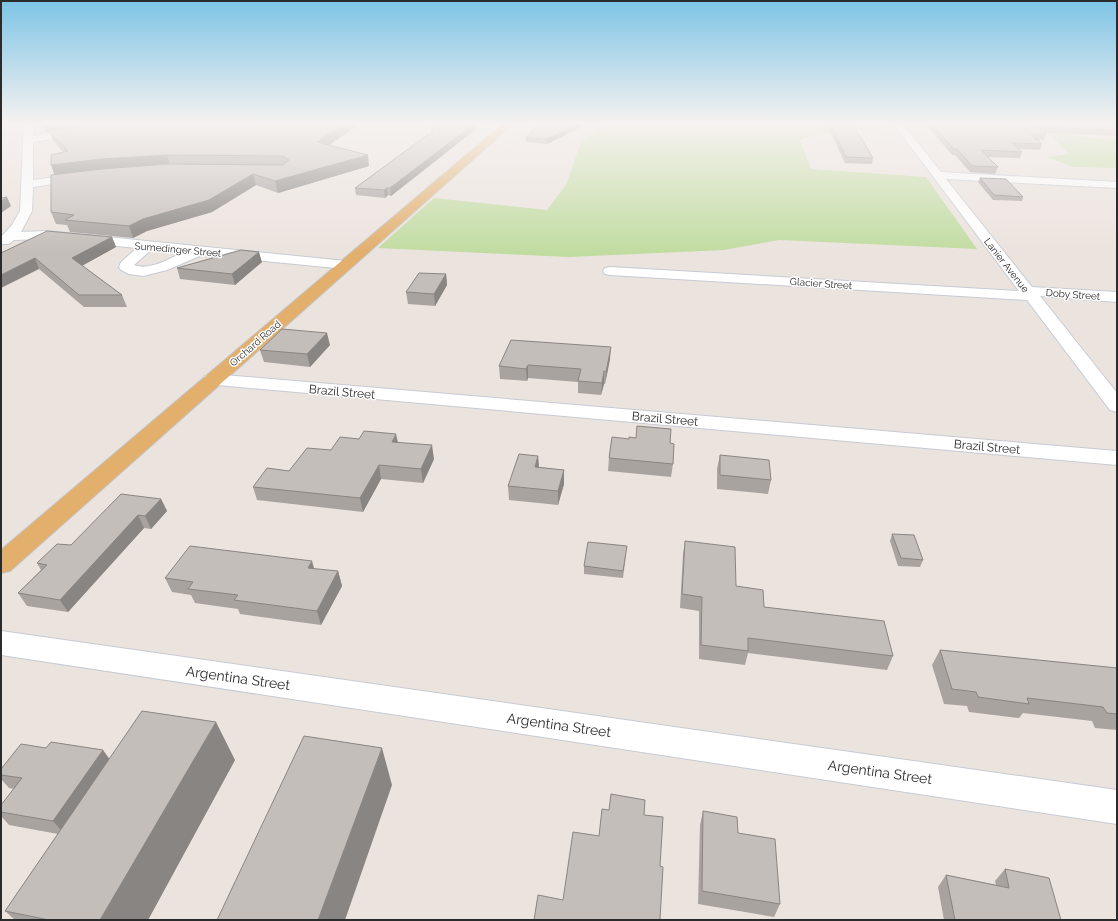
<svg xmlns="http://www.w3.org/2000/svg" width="1118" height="921" font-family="Raleway,sans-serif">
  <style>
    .green { fill: #c1dca1 }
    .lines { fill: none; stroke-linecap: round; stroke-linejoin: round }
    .minor-casing { stroke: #c6cbd3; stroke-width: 2 }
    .major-casing { stroke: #c4c4c4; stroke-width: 2 }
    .minor { fill: #fff; fill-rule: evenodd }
    .major { fill: #e2af6c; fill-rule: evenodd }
    .wall { fill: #a9a3a0 }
    .shaded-wall { fill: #898582 }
    .building { fill: #c4beba; stroke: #898582 }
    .labels { text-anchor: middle; stroke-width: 3; stroke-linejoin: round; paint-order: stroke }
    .far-street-label { font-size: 10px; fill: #2b2b2b; stroke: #fff }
    .street-label { font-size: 12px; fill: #2b2b2b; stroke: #fff }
    .near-street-label { font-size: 14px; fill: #2b2b2b; stroke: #fff }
  </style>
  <rect width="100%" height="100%" fill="#ebe3de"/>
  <path class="green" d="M566,123H883L887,128L824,133L800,140L811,169L926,177L977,249L779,240L724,250L569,257L378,248L434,198L547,210L566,185L581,142L602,128Z
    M1059,134L1117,140V168L1073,167L1048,157L1069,154L1051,136Z"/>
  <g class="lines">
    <defs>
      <path id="minor" d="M24,123H34L33,136L118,123H143L139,126L33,142V180L80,174L86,177L80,180L33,187L32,211L21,232L47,231L346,261L351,262L353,265L351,268L346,269L202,255L167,270L143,276L129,274L121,270L119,267L121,262L137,248L47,239L14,240L9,244H1V237L12,225L20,211ZM151,250L182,253C168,259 150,271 134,265Z
        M430,123H507L511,126L506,129L434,126Z
        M893,123H902L941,172L1117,182V188L946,179L1032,287L1117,292V302L1040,296L1117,393V412L1110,410L1027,300L610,275L605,274L603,271L605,268L610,267L1019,291Z
        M212,374L1117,451V465L205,384L203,380L205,376Z
        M1,631L1117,790V824L1,655Z"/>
      <path id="major" d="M504,123H514L10,571L1,573V550Z"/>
    </defs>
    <use href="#minor" class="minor-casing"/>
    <use href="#major" class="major-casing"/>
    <use href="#minor" class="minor"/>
    <use href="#major" class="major"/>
  </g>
  <path class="wall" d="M38,123H361L329,145L369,166L278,193L256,185L212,212L147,231L133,238L70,232L67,225L56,224L51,212L55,174L63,152L53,140L50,132H46Z
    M475,123L476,129L391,196L388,195L385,198L356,195L355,188L431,132V127Z
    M589,123L547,144L526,142V138Z
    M826,123H852L873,158L872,164L845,163Z
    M925,123H1117V136L1045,133L1047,134L1044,140H1037L1042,144L1040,150L1019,149L1022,152L1020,158L988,157L998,167L995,174L970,172L955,155H952Z
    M980,178L1023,197L1022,201L993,200L978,182Z
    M112,237L116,247L82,266L122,295L127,307H84L39,269L1,253Z
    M262,262L235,285L180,279L177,268Z
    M446,274L447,285L435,306L408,304L406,292Z
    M330,345L310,367L264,362L260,350Z
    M610,359L605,384H604L601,395L578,393V382L528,378L527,381L500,379L499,366Z
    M398,442L434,459L423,483L381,479L363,512L257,500L253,487L289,471L331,450Z
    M670,443L673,464L671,477L608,471L609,458Z
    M720,455L771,480L768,494L717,489V469Z
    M538,456L539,467L564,470V484L558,505L509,500L508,486Z
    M161,499L167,511L151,529L144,528L68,612L27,606L18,593L41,570L37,563L71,545Z
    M892,534L923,560L920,567L898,566L890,541Z
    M685,541L736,586L764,607L893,656L887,670L748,653L745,665L699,659V611L680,608L683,554Z
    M626,554L623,578L584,574V566Z
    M314,569L338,571L342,586L321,625L240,614L238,609L195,603L191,595L172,592L165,578Z
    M940,650L1117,668V730L1095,728L1092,721L1023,713L1019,718L969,712L967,706L944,704L932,665Z
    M109,759L235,760L148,920H15L5,911L58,834L9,825L1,816V805L14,789L9,788L1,779V769Z
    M703,811L738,833L780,904L774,917L698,904L700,825Z
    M1005,869L1061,920H944L938,887L946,875L996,885L995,881Z"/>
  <path class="shaded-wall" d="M1,123H3L1,133Z
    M42,123H105L46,132Z
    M345,123H361L319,152L317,142Z
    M475,123L476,129L391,196L390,188Z
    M581,123H589L547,144V139Z
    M167,155L170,166L55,176L51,165L102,159Z
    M368,155L369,166L278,193L275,181Z
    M253,174L256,185L212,212L147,231L133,238L129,226L143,219Z
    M387,188L388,195L385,198L384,190Z
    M7,197L11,206L1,213V201Z
    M112,237L116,247L76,269L72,258Z
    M259,252L262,262L235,285L232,274Z
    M35,258L39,269L1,288V275Z
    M446,274L447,285L435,306L434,294Z
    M327,333L330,345L310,367L307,354Z
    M611,347L610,359L605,384L606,372Z
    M528,365V378L527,381L526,369Z
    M604,371V384L601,395L602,383Z
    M396,434L399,447L392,442Z
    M432,445L434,459L423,483L421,469Z
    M538,456L539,470L535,467Z
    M379,465L381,479L363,512L360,498Z
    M564,470V484L558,505V491Z
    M161,499L167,511L151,529L145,516Z
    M138,515L144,528L68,612L60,600Z
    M312,561L316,575L308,568Z
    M338,571L342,586L321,625L317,611Z
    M216,722L235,760L148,920H100Z
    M382,748L392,785L345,920H318Z
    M103,750L113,764L65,835L53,821Z"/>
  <path class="building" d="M100,123H345L317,142L368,155L275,181L253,174L209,200L143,219L129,226L65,220L74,215L51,212V175L102,169L167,164L283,165L289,160L283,156L167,155L102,159L51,165V155L68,151L49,131Z
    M435,123H475L390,188H387L384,190L355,188L433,131L431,127Z
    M538,123H581L547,139L526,138Z
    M830,123H852L873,158L846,157Z
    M931,123H1117V130L1036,127L1047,134H1034L1036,135H1031L1042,144L1012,143L1022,152L981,150L998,167L972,166L957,149H954Z
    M980,178L1006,179L1023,197L994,195Z
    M7,197L1,201V198Z
    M47,231L112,237L72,258L122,295H79L35,258L1,275V253Z
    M241,250L259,252L232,274L177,268Z
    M419,273L446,274L434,294L406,292Z
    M282,329L327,333L307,354L260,350Z
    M511,340L611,347L606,372L604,371L602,383L578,381L581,369L528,365L526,369L499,366Z
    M637,426L671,429L670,443L674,444L673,464L609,458L612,437L629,439V437L636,438Z
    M364,431L396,434L392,442L432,445L421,469L379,465L360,498L253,487L267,468L289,471L307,448L331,450L340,437L359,439Z
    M519,454L538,456L535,467L564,470L558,491L508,486Z
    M720,455L769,460L771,480L720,475Z
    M121,494L161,499L145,516L138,515L60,600L18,593L47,565L37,563L57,544L71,545Z
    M892,534L914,535L923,560L901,558Z
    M685,541L735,547L736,586L763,590L764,607L884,621L893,656L748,638V651L701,645L702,597L682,594Z
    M588,542L627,546L623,571L584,566Z
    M190,546L312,561L308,568L338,571L317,611L234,600L238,595L188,589L193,582L165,578Z
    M940,650L1117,668V714L1107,713L1103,707L1027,698L1029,704L978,697L976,692L952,689Z
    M142,711L216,722L100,920H49L5,911Z
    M304,736L382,748L318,920H217Z
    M51,742L103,750L53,821L1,812V805L22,778L1,775V769L21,744L46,748Z
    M611,794L645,800L644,815L663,817L660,866L663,867L660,919L664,920H534L538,895L563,900L573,832L599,836L602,809L609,810Z
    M703,811L737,817L738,833L775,839L780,904L702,891Z
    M1005,869L1049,878L1061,920H955L946,875L1009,888Z"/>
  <linearGradient id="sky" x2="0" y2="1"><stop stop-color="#7dc4e6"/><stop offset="0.49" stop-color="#f6f2f0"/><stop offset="1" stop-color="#f6f2f0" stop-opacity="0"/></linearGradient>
  <rect width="1118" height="252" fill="url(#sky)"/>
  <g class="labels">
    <g class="far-street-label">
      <text transform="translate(178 249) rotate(5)" y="4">Sumedinger Street</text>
      <text transform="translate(1007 265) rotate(52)" y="4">Lanier Avenue</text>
      <text transform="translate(821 283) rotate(4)" y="4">Glacier Street</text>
      <text transform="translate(1073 294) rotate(4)" y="4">Doby Street</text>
      <text transform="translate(255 343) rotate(-41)" y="4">Orchard Road</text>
    </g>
    <g class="street-label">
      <text transform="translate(342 392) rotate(5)" y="4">Brazil Street</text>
      <text transform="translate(665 419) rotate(5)" y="4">Brazil Street</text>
      <text transform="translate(987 447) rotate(5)" y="4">Brazil Street</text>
    </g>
    <g class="near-street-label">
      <text transform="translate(238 678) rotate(8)" y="5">Argentina Street</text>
      <text transform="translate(559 725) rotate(8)" y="5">Argentina Street</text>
      <text transform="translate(880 772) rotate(8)" y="5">Argentina Street</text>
    </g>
  </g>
  <rect width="1118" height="921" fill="none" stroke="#2b2b2b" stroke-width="4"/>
</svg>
